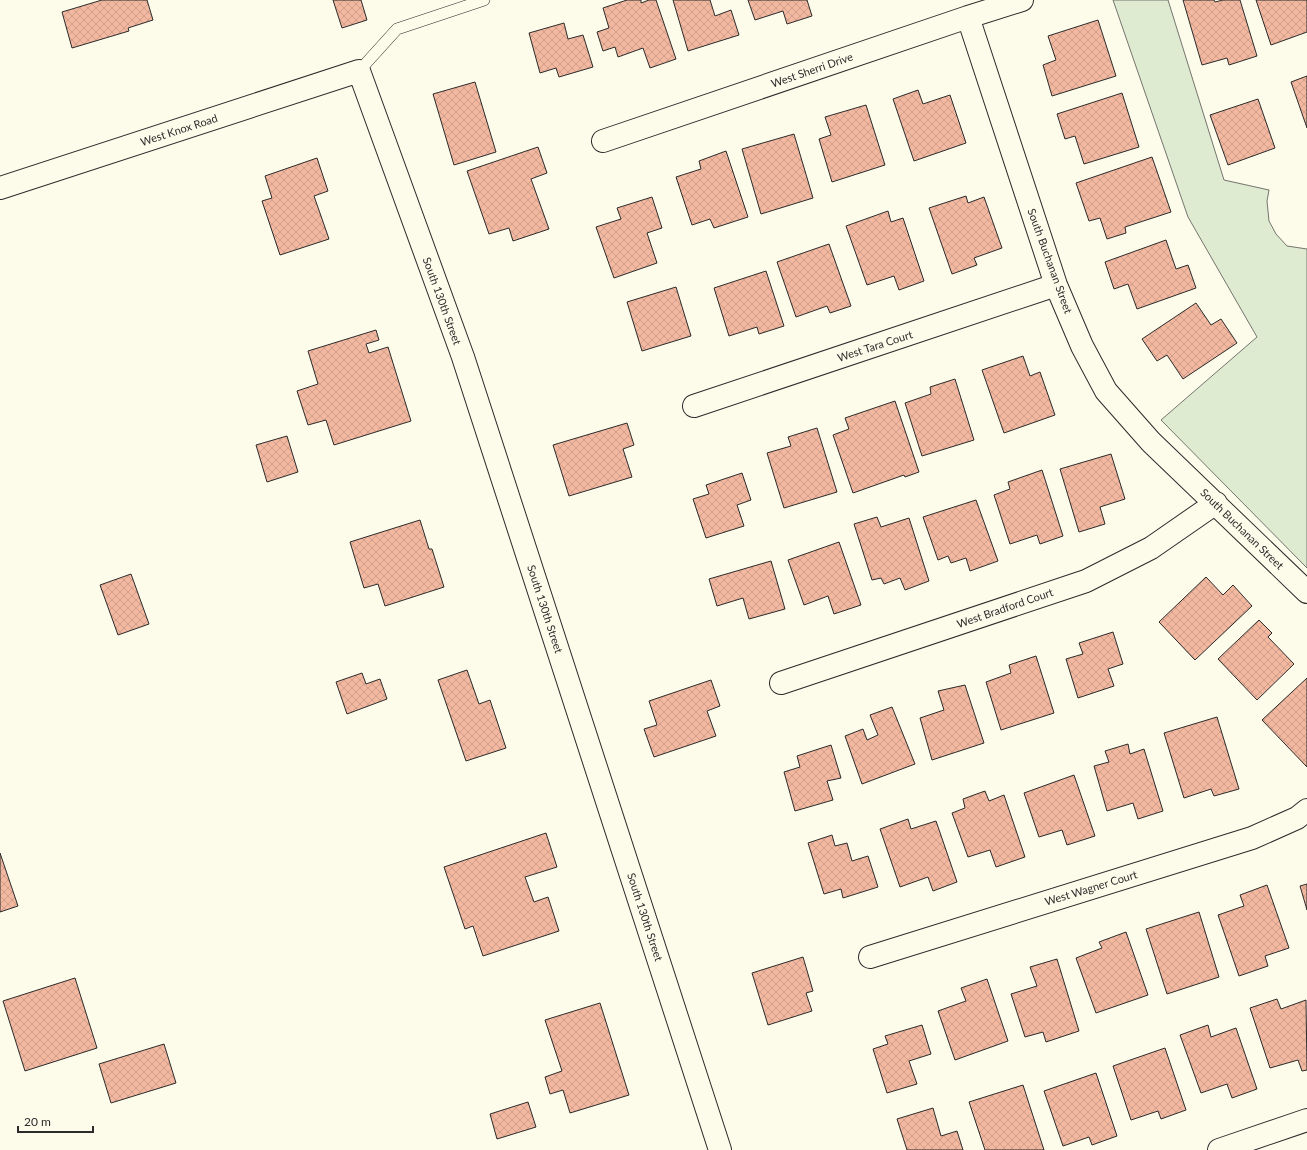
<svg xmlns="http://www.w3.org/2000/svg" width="1307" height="1150" font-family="Lato,sans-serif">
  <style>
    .park { fill: #deebd1; stroke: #74746e }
    .building { fill: url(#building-cross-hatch); stroke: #2b2b2b }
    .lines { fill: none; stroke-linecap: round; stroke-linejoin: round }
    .lane-casing { stroke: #2b2b2b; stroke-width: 12 }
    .street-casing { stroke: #2b2b2b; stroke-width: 24 }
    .lane { stroke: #fdfbea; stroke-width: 11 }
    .street { stroke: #fdfbea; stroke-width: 22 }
    .labels { text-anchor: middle; stroke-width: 3; stroke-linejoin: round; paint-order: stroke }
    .street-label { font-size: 11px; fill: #2b2b2b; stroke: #fdfbea }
  </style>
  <defs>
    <pattern id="building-cross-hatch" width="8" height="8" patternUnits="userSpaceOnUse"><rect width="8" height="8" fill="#f2b8a0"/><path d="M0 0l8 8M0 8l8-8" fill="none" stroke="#d09e8a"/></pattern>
  </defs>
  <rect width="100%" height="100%" fill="#fdfbea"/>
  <path class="park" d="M1113,0H1168L1224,180L1269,190L1267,201L1269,221L1276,234L1287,246L1307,249V568L1161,420L1257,337L1188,217Z"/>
  <path class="building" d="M102,0H147L153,20L128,28L129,31L72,48L62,12Z
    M333,0H361L367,20L342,28Z
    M627,0H641V3L649,0H656L676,59L650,68L643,48L618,57L615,47L603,51L597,32L609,28L603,8Z
    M673,0H710L715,16L731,10L739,35L688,51Z
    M748,0H807L812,16L787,24L783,11L755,20Z
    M1183,0H1214L1215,2L1223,0H1240L1257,56L1229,65L1227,58L1202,65Z
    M1256,0H1307V32L1271,45Z
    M1098,20L1116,76L1052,96L1043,65L1056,60L1048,36Z
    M564,23L568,39L583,35L593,67L559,77L556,68L540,73L529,33Z
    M1307,76V128L1291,82Z
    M475,82L496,152L454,165L433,94Z
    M918,90L923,104L950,95L966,143L914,161L893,99Z
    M1122,93L1139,147L1084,164L1075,136L1065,139L1057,114Z
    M1258,99L1275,148L1228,165L1210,115Z
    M866,105L885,165L832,182L819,139L831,135L825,117Z
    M794,134L813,198L761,214L742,149Z
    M538,147L547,173L531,179L549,229L513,241L509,228L489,234L467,171Z
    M726,151L748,217L714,228L710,219L692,225L676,177L701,169L699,161Z
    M1152,157L1171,212L1125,227L1126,233L1107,239L1100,218L1089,221L1076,183Z
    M317,158L328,191L314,196L329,239L280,255L262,201L272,198L265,176Z
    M966,196L968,203L984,197L1002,248L974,258L977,265L952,274L929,208Z
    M652,197L662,228L647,233L657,263L614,278L596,227L621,219L617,208Z
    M888,211L891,222L903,218L924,281L899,290L894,276L867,285L846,226Z
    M1166,240L1176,269L1188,265L1196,288L1137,309L1128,284L1114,289L1105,262Z
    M829,244L851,306L830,313L827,306L796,317L777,262Z
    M766,271L784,326L759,334L757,327L729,336L714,288Z
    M676,287L691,336L642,351L627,302Z
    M1196,303L1211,325L1221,319L1237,343L1183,379L1167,355L1157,361L1142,339Z
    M376,330L379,340L366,344L369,353L388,347L411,421L334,445L326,420L308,425L297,391L318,384L308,351Z
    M1023,356L1030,376L1040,372L1055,415L1004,433L982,370Z
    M955,379L974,440L922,456L905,403L931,394L930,387Z
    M895,401L919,472L905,477L904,475L853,493L833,435L849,429L845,418Z
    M627,423L634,445L623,449L632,477L569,496L553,445Z
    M817,428L837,492L784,508L767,453L791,446L788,437Z
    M287,436L298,472L267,482L256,445Z
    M1111,454L1125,499L1100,507L1105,524L1079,532L1060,469Z
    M1042,470L1063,536L1040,544L1037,535L1010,544L994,495L1010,489L1008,482Z
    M742,473L751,500L737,505L744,526L706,538L693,499L709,494L706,485Z
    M976,500L998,561L970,571L966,558L951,563L948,556L938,560L923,517Z
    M877,517L881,527L909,518L929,581L905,590L900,578L884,584L881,578L872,580L854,524Z
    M420,520L429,549H432L444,587L385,606L378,584L364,588L350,542Z
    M839,542L861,605L834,614L828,596L804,605L788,560Z
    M771,561L785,609L749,619L743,598L717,606L709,579Z
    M131,574L149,624L118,635L100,585Z
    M1206,577L1223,595L1233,585L1252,606L1195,660L1159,622Z
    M1259,620L1272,633L1268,637L1294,664L1257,700L1218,659Z
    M1113,632L1123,664L1108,669L1114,686L1078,698L1066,659L1083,654L1079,643Z
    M1036,656L1054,713L1001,730L986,682L1011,673L1009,665Z
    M467,670L479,704L490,700L506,748L466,761L438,680Z
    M362,673L366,684L380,679L387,699L347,714L336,682Z
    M1307,678V767L1262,720Z
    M711,680L720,706L707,711L716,736L654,757L644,729L657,725L649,701Z
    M965,685L984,743L932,760L920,718L944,710L938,691Z
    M892,707L915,764L862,784L845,736L863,729L867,740L878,735L870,715Z
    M1217,717L1239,789L1214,796L1211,789L1184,798L1164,733Z
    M1128,744L1130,754L1144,749L1163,811L1138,819L1133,803L1107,811L1094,766L1109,762L1105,751Z
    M831,745L841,778L827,781L833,800L795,811L784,772L800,767L797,756Z
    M1074,775L1095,836L1067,845L1062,830L1039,837L1024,793Z
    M985,791L989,801L1004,795L1025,857L996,867L990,850L968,857L952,813L965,808L963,799Z
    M908,819L911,829L936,821L957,882L933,891L928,877L900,887L880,829Z
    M546,833L557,867L525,877L534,902L548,897L559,931L483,956L473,926L465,929L444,867Z
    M832,835L835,846L847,843L852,861L868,856L878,887L843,898L841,889L824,894L808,843Z
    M0,853L18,906L0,912Z
    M1307,884V910L1300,886Z
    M1267,885L1289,948L1265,956L1268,966L1239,976L1218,915L1244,906L1240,895Z
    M1199,912L1219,977L1167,994L1146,929Z
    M1126,932L1148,995L1096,1013L1076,958L1102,948L1099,942Z
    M803,957L813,991L806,993L812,1011L768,1025L752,973Z
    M1057,959L1079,1031L1046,1042L1043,1032L1025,1037L1011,994L1037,986L1030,967Z
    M75,978L97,1048L25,1071L3,1001Z
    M987,979L1008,1041L955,1060L938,1011L966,1001L961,988Z
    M1277,999L1281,1009L1306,1000L1307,1070L1302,1071L1298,1060L1270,1068L1250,1008Z
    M600,1003L629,1095L570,1113L563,1090L550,1094L545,1077L562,1071L545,1020Z
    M922,1025L931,1054L909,1061L917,1084L887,1093L873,1049L888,1044L885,1036Z
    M1208,1025L1211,1037L1236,1028L1257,1089L1232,1098L1227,1084L1201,1093L1180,1035Z
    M164,1044L176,1083L111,1103L99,1064Z
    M1165,1048L1186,1110L1161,1119L1158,1111L1131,1120L1113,1066Z
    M1096,1073L1117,1136L1092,1145L1089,1137L1063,1146L1044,1091Z
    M1023,1085L1044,1150H985L969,1102Z
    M528,1102L536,1127L497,1139L490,1114Z
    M933,1108L941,1136L957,1131L963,1150H907L897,1119Z"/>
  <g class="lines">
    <defs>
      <path id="lane" d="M359,71L397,29L484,0"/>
      <path id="street" d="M968,17L1056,285L1082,346L1106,391L1151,442L1307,592
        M603,141L968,17L1022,0
        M0,188L359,71L463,357L720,1150
        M694,406L1056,285
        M781,683L1086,581L1151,548L1216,503
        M870,957L1252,838L1297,818L1307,810
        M1219,1150L1307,1120"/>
    </defs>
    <use href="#lane" class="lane-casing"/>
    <use href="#street" class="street-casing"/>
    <use href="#lane" class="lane"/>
    <use href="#street" class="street"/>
  </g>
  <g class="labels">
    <g class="street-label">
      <text transform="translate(812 70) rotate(-19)" y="4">West Sherri Drive</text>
      <text transform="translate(179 130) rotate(-18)" y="4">West Knox Road</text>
      <text transform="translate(1050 261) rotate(70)" y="4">South Buchanan Street</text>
      <text transform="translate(442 301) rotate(70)" y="4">South 130th Street</text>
      <text transform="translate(875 346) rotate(-18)" y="4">West Tara Court</text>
      <text transform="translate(1242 529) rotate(44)" y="4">South Buchanan Street</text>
      <text transform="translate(1005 608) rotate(-19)" y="4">West Bradford Court</text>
      <text transform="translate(545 609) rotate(72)" y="4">South 130th Street</text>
      <text transform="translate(1091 888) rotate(-17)" y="4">West Wagner Court</text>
      <text transform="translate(645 917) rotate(72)" y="4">South 130th Street</text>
    </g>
  </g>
  <path d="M18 1126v6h75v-6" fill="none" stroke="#2b2b2b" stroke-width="2"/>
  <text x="24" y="1126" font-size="12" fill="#2b2b2b" stroke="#fdfbea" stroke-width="3" paint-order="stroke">20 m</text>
</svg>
